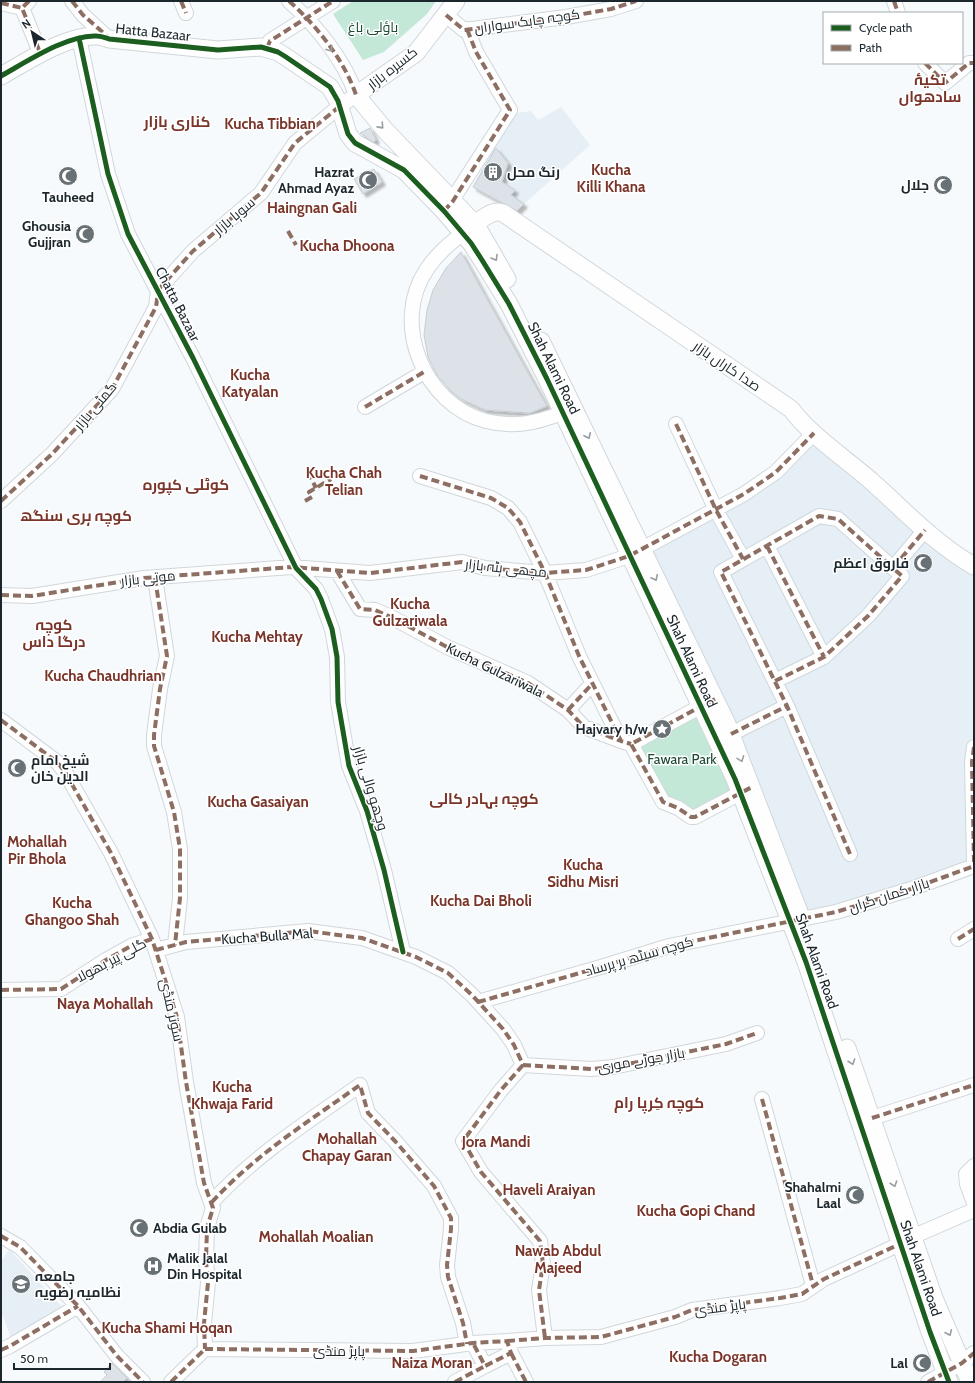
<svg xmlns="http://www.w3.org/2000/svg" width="975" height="1383" font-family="Cabin,Cairo,sans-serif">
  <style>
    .built { fill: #e5eff5 }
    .green { fill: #c3e8d8 }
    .building { fill: #dde2e8; stroke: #c9cdd2; filter: url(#shadow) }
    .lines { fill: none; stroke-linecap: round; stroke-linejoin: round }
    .minor-casing { stroke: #cfd7db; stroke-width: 16 }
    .tertiary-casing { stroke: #cfd7db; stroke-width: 19 }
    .minor { stroke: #fefeff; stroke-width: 14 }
    .tertiary { stroke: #fefeff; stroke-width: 17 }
    .quiet { stroke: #8d6e63; stroke-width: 4; stroke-dasharray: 8 4; stroke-linecap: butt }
    .cycleway-casing { stroke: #fff; stroke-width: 8 }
    .cycleway { stroke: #1b5e20; stroke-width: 5 }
    .oneway { stroke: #989da0 }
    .labels { text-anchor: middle; stroke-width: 3; stroke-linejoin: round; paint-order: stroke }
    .street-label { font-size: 14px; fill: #1b272d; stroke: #fff }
    .park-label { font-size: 14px; fill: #1d4936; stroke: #fff }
    .poi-label { font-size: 14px; font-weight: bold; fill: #1b272d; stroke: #fff; text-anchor: end }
    .neighbourhood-label { font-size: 15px; font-weight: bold; fill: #7a352a; stroke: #fff }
  </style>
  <defs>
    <filter id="shadow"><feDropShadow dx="3.5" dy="3.5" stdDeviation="1" flood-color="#0004"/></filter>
  </defs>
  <rect width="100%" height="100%" fill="#f7fafc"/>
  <path class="built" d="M561,107L590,145L513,214L493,196L473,187L510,114L531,111L538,120Z
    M814,433L974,566V866L802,919L641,547L744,494Z
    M9,1249L61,1306V1316L13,1344L1,1310V1262Z"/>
  <path class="green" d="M353,1H436L427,14L384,52L363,60L333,14Z
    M699,707L740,794L696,817L672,806L631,744Z"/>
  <path class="building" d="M370,128L376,140L373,142L360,133Z
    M496,148L508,163L502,182L515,190L511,195L524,204L517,211L473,187Z
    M374,169L382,182L363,194L354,179Z
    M461,252L532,380L547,406L530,413L485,410L461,399L451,391L437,375L428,357L424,335L427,310L433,290L446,268Z
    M112,1363L127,1378L123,1382H100L107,1375L104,1372Z"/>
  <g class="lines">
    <defs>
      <path id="minor" d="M29,1L22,8L41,55
        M72,1L83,15L109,39
        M181,1L186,13
        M894,1L898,13
        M1,3L22,8
        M446,15L464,30L566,17L611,9L636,1
        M79,38L108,174L128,234L193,358L296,568L316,589L321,599L332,629L337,657L338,702L349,766L367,811L384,870L403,952
        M267,48L270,41L333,1
        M925,63L945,83L969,63H974
        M447,208L510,110L476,52L467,29
        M463,233C449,244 437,254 427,269C390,323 424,405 486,421C514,428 536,423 562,413
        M158,290L193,251L261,193L295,143L340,106L356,95C345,61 316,25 289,1
        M365,407L424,372
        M676,424L716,510L743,559
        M420,476L491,498L508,508L520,522L545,573L579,656L621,741L631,744
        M1,501L52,454L112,389L156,307L158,290
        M767,546L824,657
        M337,571L360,609L375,610L393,618L447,647L528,683L568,710L584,727L621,741
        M155,578L167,656L160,689L154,735V746L174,812L180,849V898L175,945
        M1,595L32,596L144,578L292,567L370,573L462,562L485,568L545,573L586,570L629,556L744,494L776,472L814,433
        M775,681L824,657L868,616L902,576L893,568L925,530
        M709,702L631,744L663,802L678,808L691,817H695L750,788
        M568,710L592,684
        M1,720L57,762L65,772L111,853L152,939L177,1017L186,1082L204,1183L213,1208L207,1228L206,1261L208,1283L204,1323L205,1349
        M731,734L787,706
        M974,747L972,762L974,862
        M850,854L787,706L721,572L819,516L838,519L893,568
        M958,939L974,929
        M156,950L186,942L308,931L362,938L416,957L448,973L472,995L503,1029L514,1045L523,1065
        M1,990L61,989L106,960L131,946L152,939
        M478,1002L601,967L669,946L836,912L911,889L974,866
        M523,1065L501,1090L463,1141L481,1172L540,1241L543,1264L539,1290L545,1338
        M523,1065L591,1069L613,1067L726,1044L757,1033
        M762,1099L813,1285
        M872,1118L974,1085
        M974,1166L966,1174L967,1184L974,1203
        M212,1202C255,1155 309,1121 360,1085L368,1113L395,1141L434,1186L451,1218V1229L447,1265L448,1277L463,1323L467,1344
        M1,1236L20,1247L78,1306L117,1356L143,1382
        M507,1341L545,1338L601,1337L675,1317L692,1310L780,1298L802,1294L824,1279L900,1244L912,1237L974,1210
        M205,1349L413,1351L473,1343L507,1341L511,1353L485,1366L473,1343
        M1,1350L10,1346L78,1306
        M511,1353L526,1382
        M171,1382L205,1349
        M455,1382L485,1366
        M928,1382L962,1363L974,1353"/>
      <path id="tertiary" d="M456,1L416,53L356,95L385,130L476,225L507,279
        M1,76C26,62 68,34 97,36C101,36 106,38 109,39L218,50L261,47L278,52L286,57L330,87L338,101L348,134L355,143L404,170L444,211L471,243L482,260L509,304L547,379L735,779L806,962L930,1332L949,1382
        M467,231C476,224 491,208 503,213L791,409C810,435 846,459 870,480C903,509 935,544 974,566
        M541,341L727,724L799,912
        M847,1048L934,1298L970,1382"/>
    </defs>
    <use href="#minor" class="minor-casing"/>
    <use href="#tertiary" class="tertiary-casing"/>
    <use href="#minor" class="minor"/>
    <use href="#tertiary" class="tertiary"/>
    <path class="quiet" d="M29,1L22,8L41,55
      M72,1L83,15L107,36
      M181,1L186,13
      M289,1C316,25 345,61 356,95
      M894,1L898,13
      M1,3L22,8
      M446,15L464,30L566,17L611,9L636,1
      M267,48L270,41L333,1
      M925,63L945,83L969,63H974
      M444,211L453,201L510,110L476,52L467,29
      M288,231L296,245
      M158,290L193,251L261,193L295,143L340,106
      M365,407L424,372
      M676,424L716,510L743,559
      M308,472L316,488
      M420,476L491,498L508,508L520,522L545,573L579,656L621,741L631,744
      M1,501L52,454L112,389L156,307L158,292
      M305,501L312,497L309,492L331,479
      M767,546L824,657
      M337,571L360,609L375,610L393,618L447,647L528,683L568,710L584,727L621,741
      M155,578L167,656L160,689L154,735V746L174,812L180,849V898L175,945
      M1,595L32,596L144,578L292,567L370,573L462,562L485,568L545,573L586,570L629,556L744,494L776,472L814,433
      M775,681L824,657L868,616L902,576L893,568L925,530
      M715,699L631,744L663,802L678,808L691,817H695L752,787
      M568,710L592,684
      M1,720L57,762L65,772L111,853L152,939L177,1017L186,1082L204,1183L213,1208L207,1228L206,1261L208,1283L204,1323L205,1349
      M731,734L787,706
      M974,747L972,762L974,862
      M850,854L787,706L721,572L819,516L838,519L893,568
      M958,939L974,929
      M156,950L186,942L308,931L362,938L416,957L448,973L472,995L503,1029L514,1045L523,1065
      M1,990L61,989L106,960L131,946L152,939
      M478,1002L601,967L669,946L836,912L911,889L974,866
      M523,1065L501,1090L463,1141L481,1172L540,1241L543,1264L539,1290L545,1338
      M523,1065L591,1069L613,1067L726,1044L757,1033
      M762,1099L813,1285
      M872,1118L974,1085
      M212,1202C255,1155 309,1121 360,1085L368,1113L395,1141L434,1186L451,1218V1229L447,1265L448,1277L463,1323L467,1344
      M1,1236L20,1247L78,1306L117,1356L143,1382
      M507,1341L545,1338L601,1337L675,1317L692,1310L780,1298L802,1294L824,1279L900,1244
      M205,1349L413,1351L473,1343L507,1341L511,1353L485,1366L473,1343
      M1,1350L10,1346L78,1306
      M511,1353L526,1382
      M171,1382L205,1349
      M455,1382L485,1366
      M928,1382L962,1363L974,1353"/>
    <defs>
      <path id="cycleway" d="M79,38L108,174L128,234L193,358L296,568L316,589L321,599L332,629L337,657L338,702L349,766L367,811L384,870L403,952
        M1,76C26,62 68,34 97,36C101,36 106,38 109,39L218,50L261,47L278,52L286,57L330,87L338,101L348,134L355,143L404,170L444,211L471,243L482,260L509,304L547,379L735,779L806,962L930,1332L949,1382"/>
    </defs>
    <use href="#cycleway" class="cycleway-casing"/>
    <use href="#cycleway" class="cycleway"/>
  </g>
  <defs><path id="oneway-chevron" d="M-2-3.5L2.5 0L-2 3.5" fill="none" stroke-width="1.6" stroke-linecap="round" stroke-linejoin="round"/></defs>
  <g class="oneway">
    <use href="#oneway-chevron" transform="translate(330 49) rotate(54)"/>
    <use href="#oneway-chevron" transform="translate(381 126) rotate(48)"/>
    <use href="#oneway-chevron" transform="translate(495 258) rotate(60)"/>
    <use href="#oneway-chevron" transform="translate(588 436) rotate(65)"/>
    <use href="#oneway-chevron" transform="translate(655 578) rotate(64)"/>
    <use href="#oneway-chevron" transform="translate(741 759) rotate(69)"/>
    <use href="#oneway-chevron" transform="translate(852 1062) rotate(71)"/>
    <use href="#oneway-chevron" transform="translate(894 1184) rotate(71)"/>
    <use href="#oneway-chevron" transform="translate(949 1333) rotate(67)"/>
  </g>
  <defs>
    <symbol id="building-disc" viewBox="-11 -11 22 22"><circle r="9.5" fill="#687175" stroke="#fff"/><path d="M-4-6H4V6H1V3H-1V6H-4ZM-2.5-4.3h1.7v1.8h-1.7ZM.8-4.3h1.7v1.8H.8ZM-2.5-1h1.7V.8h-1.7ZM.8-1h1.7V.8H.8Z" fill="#fff"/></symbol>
    <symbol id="mosque-disc" viewBox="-11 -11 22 22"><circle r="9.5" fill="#687175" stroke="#fff"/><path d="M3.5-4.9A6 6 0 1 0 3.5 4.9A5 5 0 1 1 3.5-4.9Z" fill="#fff"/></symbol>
    <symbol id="sight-disc" viewBox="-11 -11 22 22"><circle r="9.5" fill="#687175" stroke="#fff"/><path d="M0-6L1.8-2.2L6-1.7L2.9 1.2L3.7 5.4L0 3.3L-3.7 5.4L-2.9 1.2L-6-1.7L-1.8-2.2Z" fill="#fff"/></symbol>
    <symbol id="hospital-disc" viewBox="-11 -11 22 22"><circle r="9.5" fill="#687175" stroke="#fff"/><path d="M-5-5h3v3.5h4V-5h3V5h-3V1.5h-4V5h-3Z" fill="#fff"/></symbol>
    <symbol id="university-disc" viewBox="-11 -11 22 22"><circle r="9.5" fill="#687175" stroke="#fff"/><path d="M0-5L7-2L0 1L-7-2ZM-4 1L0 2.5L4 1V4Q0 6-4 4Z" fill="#fff"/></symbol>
  </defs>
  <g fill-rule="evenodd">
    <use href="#building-disc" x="482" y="161" width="22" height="22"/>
    <use href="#mosque-disc" x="57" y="165" width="22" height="22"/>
    <use href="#mosque-disc" x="357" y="169" width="22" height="22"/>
    <use href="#mosque-disc" x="932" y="174" width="22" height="22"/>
    <use href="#mosque-disc" x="74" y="223" width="22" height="22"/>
    <use href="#mosque-disc" x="912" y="552" width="22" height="22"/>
    <use href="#sight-disc" x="651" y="718" width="22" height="22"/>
    <use href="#mosque-disc" x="6" y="757" width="22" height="22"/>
    <use href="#mosque-disc" x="844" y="1184" width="22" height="22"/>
    <use href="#mosque-disc" x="128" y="1217" width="22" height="22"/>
    <use href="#hospital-disc" x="142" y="1255" width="22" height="22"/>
    <use href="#university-disc" x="10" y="1273" width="22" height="22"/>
    <use href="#mosque-disc" x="911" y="1352" width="22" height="22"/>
  </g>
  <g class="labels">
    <g class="street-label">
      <text transform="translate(527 21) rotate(-8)" y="5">کوچہ چابک سواراں</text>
      <text transform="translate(153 32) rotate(6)" y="5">Hatta Bazaar</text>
      <text transform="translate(392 68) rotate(-38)" y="5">کسیرہ بازار</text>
      <text transform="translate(234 216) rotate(-40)" y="5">سوہا بازار</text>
      <text transform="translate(178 304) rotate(63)" y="5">Chatta Bazaar</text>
      <text transform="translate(727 366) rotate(34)" y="5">صدا کاراں بازار</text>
      <text transform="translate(554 368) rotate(64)" y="5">Shah Alami Road</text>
      <text transform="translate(95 406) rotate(-50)" y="5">گمٹی بازار</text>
      <text transform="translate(506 568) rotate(6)" y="5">مچھی ہٹہ بازار</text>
      <text transform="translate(148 578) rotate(-6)" y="5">موتی بازار</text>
      <text transform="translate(692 661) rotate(65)" y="5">Shah Alami Road</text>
      <text transform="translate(495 670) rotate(26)" y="5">Kucha Gulzariwala</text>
      <text transform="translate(371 788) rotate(73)" y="5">وچھو والی بازار</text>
      <text transform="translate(889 895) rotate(-18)" y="5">بازار کمان گراں</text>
      <text transform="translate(267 936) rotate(-4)" y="5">Kucha Bulla Mal</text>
      <text transform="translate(639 956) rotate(-16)" y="5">کوچہ سیٹھ ہر پرساد</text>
      <text transform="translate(111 960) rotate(-28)" y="5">گلی پیر بھولا</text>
      <text transform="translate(817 961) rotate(70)" y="5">Shah Alami Road</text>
      <text transform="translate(172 1010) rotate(77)" y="5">سوتر منڈی</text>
      <text transform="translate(641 1060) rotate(-10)" y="5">بازار جوڑے موری</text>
      <text transform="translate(921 1268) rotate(71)" y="5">Shah Alami Road</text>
      <text transform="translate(720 1307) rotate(-8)" y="5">پاپڑ منڈی</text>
      <text x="339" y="1356">پاپڑ منڈی</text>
    </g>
    <g class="park-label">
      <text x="373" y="32">باؤلی باغ</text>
      <text x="682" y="764">Fawara Park</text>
    </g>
    <g class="poi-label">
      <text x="354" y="177">Hazrat<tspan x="354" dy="16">Ahmad Ayaz</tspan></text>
      <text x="507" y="177" text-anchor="start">رنگ محل</text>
      <text x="929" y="190">جلال</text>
      <text x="68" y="202" text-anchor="middle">Tauheed</text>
      <text x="71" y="231">Ghousia<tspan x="71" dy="16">Gujjran</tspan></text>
      <text x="909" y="568">فاروق اعظم</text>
      <text x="648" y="734">Hajvary h/w</text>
      <text x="31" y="765" text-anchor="start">شیخ امام<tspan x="31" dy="16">الدین خان</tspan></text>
      <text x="841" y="1192">Shahalmi<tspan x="841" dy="16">Laal</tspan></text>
      <text x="153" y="1233" text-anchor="start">Abdia Gulab</text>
      <text x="167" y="1263" text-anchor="start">Malik Jalal<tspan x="167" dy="16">Din Hospital</tspan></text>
      <text x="35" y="1281" text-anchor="start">جامعہ<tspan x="35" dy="16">نظامیہ رضویہ</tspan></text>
      <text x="908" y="1368">Lal</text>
    </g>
    <g class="neighbourhood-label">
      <text x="930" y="85">تکیۂ<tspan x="930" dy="17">سادھواں</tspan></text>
      <text x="177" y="127">کناری بازار</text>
      <text x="270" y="129">Kucha Tibbian</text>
      <text x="611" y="175">Kucha<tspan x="611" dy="17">Killi Khana</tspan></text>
      <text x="312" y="213">Haingnan Gali</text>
      <text x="347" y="251">Kucha Dhoona</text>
      <text x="250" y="380">Kucha<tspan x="250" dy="17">Katyalan</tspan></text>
      <text x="344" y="478">Kucha Chah<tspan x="344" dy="17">Telian</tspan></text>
      <text x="186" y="490">کوٹلی کپورہ</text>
      <text x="76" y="521">کوچہ ہری سنگھ</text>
      <text x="410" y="609">Kucha<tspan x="410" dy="17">Gulzariwala</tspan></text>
      <text x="54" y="630">کوچہ<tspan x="54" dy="17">درگا داس</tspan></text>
      <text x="257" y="642">Kucha Mehtay</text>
      <text x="103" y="681">Kucha Chaudhrian</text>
      <text x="484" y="804">کوچہ بہادر کالی</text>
      <text x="258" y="807">Kucha Gasaiyan</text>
      <text x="37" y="847">Mohallah<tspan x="37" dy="17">Pir Bhola</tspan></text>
      <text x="583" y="870">Kucha<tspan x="583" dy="17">Sidhu Misri</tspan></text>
      <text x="481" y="906">Kucha Dai Bholi</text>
      <text x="72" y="908">Kucha<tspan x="72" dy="17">Ghangoo Shah</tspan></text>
      <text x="105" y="1009">Naya Mohallah</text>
      <text x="232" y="1092">Kucha<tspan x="232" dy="17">Khwaja Farid</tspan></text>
      <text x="659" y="1108">کوچہ کِرپا رام</text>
      <text x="347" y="1144">Mohallah<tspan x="347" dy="17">Chapay Garan</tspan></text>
      <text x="496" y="1147">Jora Mandi</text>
      <text x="549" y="1195">Haveli Araiyan</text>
      <text x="696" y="1216">Kucha Gopi Chand</text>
      <text x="316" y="1242">Mohallah Moalian</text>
      <text x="558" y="1256">Nawab Abdul<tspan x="558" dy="17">Majeed</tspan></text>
      <text x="167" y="1333">Kucha Shami Hoqan</text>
      <text x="718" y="1362">Kucha Dogaran</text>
      <text x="432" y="1368">Naiza Moran</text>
    </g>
  </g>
  <rect width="975" height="1383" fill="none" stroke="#1b272d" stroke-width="4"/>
  <rect x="823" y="12" width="140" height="52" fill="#ffffff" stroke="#a4a9ab"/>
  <rect x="831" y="25" width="20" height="6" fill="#1b5e20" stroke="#a4a9ab"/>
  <text x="859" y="32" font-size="12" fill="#1b272d">Cycle path</text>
  <rect x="831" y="45" width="20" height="6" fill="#8d6e63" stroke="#a4a9ab"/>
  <text x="859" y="52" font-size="12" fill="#1b272d">Path</text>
  <g transform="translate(32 32) rotate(325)" stroke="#ffffff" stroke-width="3" paint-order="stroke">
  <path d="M0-3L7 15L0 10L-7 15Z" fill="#1b272d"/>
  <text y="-6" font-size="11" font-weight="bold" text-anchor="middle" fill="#1b272d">N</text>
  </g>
  <path d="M14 1363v6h96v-6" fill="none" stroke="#1b272d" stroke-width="2"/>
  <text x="20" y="1363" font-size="12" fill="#1b272d" stroke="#ffffff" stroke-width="3" paint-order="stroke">50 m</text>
</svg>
